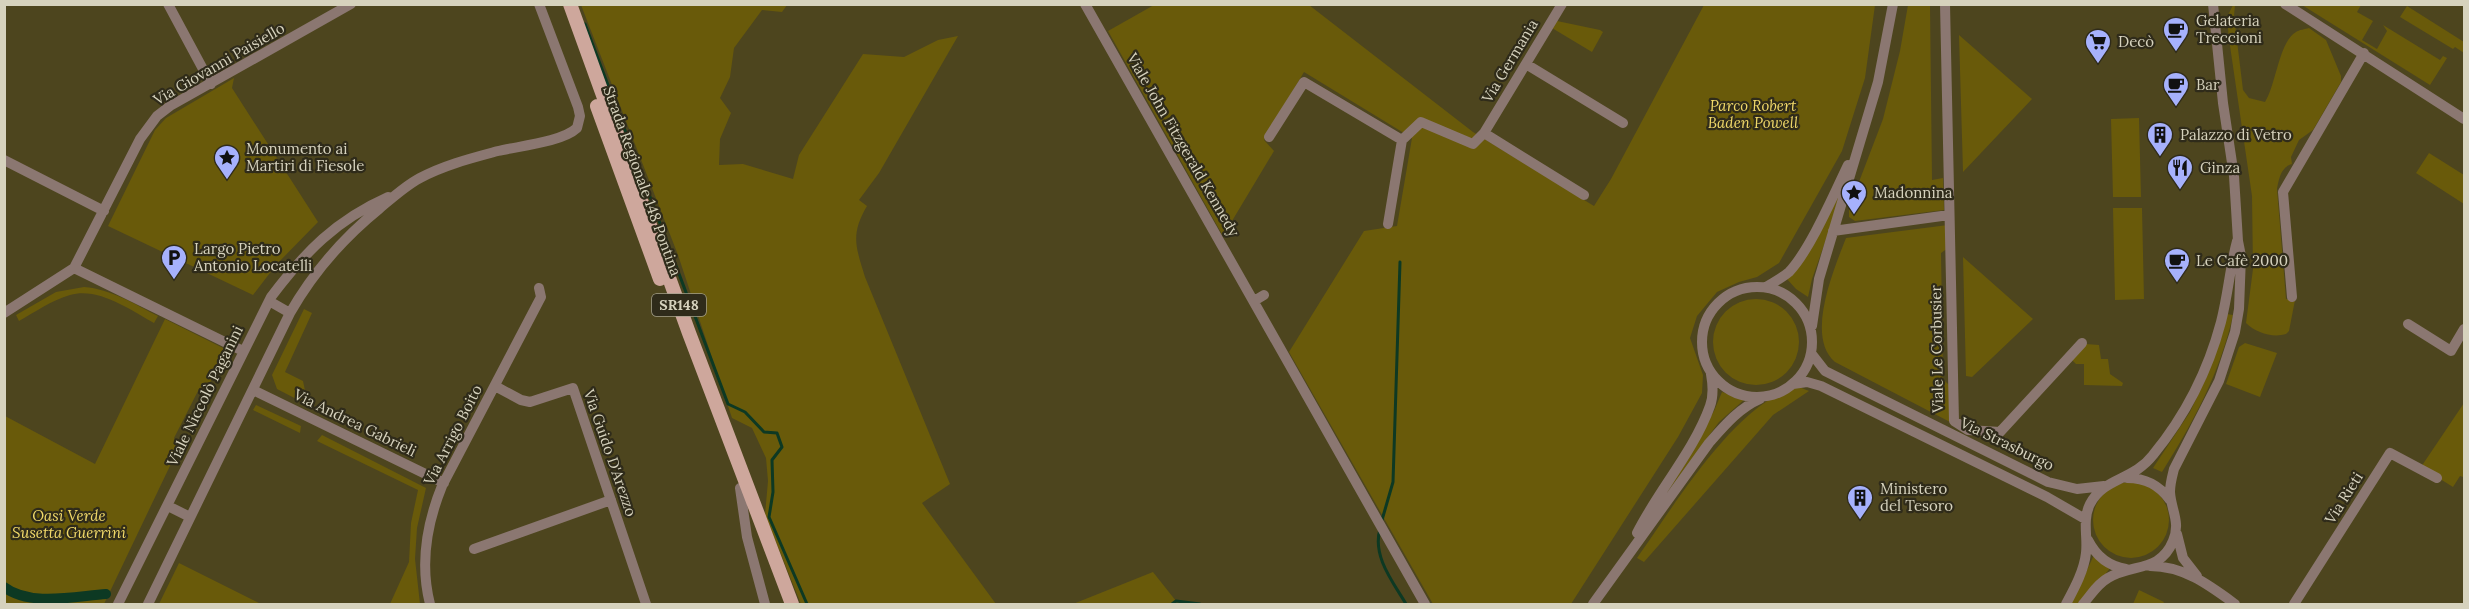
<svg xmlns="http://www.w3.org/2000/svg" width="2469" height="609" font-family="Lora,serif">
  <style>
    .green { fill: #695a0a }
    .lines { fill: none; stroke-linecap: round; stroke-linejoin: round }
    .stream { stroke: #0d3923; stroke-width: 3 }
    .canal { stroke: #0d3923; stroke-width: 10 }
    .minor { stroke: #8b7771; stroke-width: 10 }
    .major { stroke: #cea79c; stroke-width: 14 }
    .labels { text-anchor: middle; stroke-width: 4.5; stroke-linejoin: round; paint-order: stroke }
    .shield { fill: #2f2b1a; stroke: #a4a08c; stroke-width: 1.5 }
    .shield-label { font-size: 14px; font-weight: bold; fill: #d6d2bd }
    .poi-label { font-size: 15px; fill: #d6d2bd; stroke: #2f2b1a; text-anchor: start }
    .street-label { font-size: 15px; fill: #d6d2bd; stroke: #2f2b1a }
    .park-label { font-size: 15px; font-style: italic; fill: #f1d969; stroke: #2f2b1a }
  </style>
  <rect width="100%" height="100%" fill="#4d451e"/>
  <path class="green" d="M581,5H787L782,12L762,10L734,48L730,77L720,98L731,113L720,139L719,165L743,164L793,179L799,155L863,54L904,57L938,40L958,36L879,173L859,200L867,206C850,235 856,247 865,277L950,484L922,503L996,604H801L765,515L768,481L766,458L752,428L732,418L678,255Z
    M1154,5H1309L1473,132L1594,206L1611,179L1704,5H1875L1865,78L1842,151L1779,263L1757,277L1739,282L1717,292L1697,316L1690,338L1703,375L1702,393L1678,437L1571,604H1433L1289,352L1364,231L1397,226L1412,138L1304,72L1264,140L1274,151L1223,236L1108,31Z
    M1908,5H1930L1932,180L1943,178L1944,210L1855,221L1849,217V208L1883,119L1900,51Z
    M2233,5H2235L2234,16L2243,90L2249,98L2265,102C2276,85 2279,42 2296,32C2299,30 2305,29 2309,28L2326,40L2341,76V82L2313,130L2299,140L2291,157L2292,164C2281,167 2279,178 2277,189L2286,299L2295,300L2289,331L2286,334C2273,338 2256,333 2246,323L2253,269L2252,196L2229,39L2227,17Z
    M2302,5H2361L2357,12L2373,21L2362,40L2377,49L2387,31L2383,25L2440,60L2443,56L2447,58L2430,85Z
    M2407,6L2464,42V53L2455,47L2453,49L2400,17Z
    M1557,21L1600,30L1603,32L1592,52L1552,28Z
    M1959,35L2032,99L1963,172Z
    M234,78L232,88L318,222L276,265L253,295L108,226L155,130L166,118Z
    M2139,118L2141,197H2113L2111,119Z
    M2429,153L2464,175V204L2416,173Z
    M1837,196L1841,197L1812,279L1808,297L1796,289L1787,279Z
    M2113,208H2142L2144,299L2115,300Z
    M1948,225V248L1941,253L1943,379L1949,385L1950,422L1835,362C1805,337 1834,269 1846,238Z
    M1963,257L2033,319L1972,377L1966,376Z
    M84,287C111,289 134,304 158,316L154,323C130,310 99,287 70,295C52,300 35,312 19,321L16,315L56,292Z
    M1713 342a43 43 0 1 1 86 0a43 43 0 1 1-86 0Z
    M304,309L312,313L285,372L303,381L308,405L277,389L272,375Z
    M2227,314L2233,315C2220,373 2193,423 2162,472L2153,468L2190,412L2207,376Z
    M165,319L227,350L208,386L199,389L174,438L179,447L104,604H5V416L95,464Z
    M2245,343L2277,353L2260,397L2226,384L2239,347Z
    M2086,344L2099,345L2101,359H2108L2110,374L2123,383L2122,386L2084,385V364H2076L2072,360Z
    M1799,387L1809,391L1773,415L1644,562L1637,558C1672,509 1738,398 1799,387Z
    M1722,392L1745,399L1719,422L1654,510L1714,411Z
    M2464,403V475L2463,477L2460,476L2453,487L2421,467Z
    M256,405L301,426L300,433L253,410Z
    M322,435L426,488L417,528L415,559L420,604H390L409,562L411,523L418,490L317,441Z
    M2093 520a38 38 0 1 1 76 0a38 38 0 1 1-76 0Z
    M2094,555L2111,567L2081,604H2071Z
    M179,563L261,604H159Z
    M1153,572L1176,601L1200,604H1073Z
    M2139,590L2164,602L2163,604H2133Z"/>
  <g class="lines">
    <path class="stream" d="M585,24L728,404L745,412L764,432L777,433L782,447L772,460L773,492L769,517L807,604
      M1382,520L1393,482L1400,262
      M1380,529C1372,556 1393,582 1406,604
      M1172,604L1176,601L1200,604"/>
    <path class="canal" d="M4,587C30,607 76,596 106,594"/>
    <path class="minor" d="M168,4L211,84
      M1085,4L1425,604
      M1562,4L1484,133L1584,195
      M1945,4L1954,421L1968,430L2000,432L2082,343
      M2285,4L2464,119
      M1526,64L1623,123
      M1269,137L1304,82L1402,140
      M4,160L104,211
      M1388,224L1402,140L1421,122L1473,144L1484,133
      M1833,231L1949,215
      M74,268L243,351
      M1702 342a55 55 0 1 1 110 0a55 55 0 1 1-110 0Z
      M1766,287C1774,282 1782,278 1789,272C1810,250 1834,194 1848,165
      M2292,297L2283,192L2364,53
      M269,301L290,313
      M1254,301L1264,295
      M4,313L74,268L140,139L157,116L170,106L351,4
      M2408,324L2451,351L2464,329
      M1812,326L1819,279L1878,82L1893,4
      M1811,353L1825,371L2048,482L2077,489L2104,486
      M1793,384L1807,382L1821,386L2047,497L2085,519
      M495,386L521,400L530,402L573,388L646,604
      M253,390L444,483
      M2127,478C2146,478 2159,485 2170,500
      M740,488L747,537L765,604
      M168,506L190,517
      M1637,533C1658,491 1694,451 1710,406C1714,395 1713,385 1711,374
      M2177,534L2183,558L2197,576
      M2088,540C2096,556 2108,566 2126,569
      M474,549L611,500
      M2150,566C2184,566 2209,585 2235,604
      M118,604L271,297C305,252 336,220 388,197
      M148,604L290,313C314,271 342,239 379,209C392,198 405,186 420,178C444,165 472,158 498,151C519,146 562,142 577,128L580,116L578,107L539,4
      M430,604C420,565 427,523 442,486L541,297L539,288
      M1593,604L1709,443C1724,426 1739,408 1760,399
      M2066,604C2074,589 2084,571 2086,553C2088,537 2082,520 2090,504C2104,477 2133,481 2153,455C2185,416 2208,371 2221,322C2228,295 2230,267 2237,241
      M2083,604C2091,595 2097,584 2108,578C2132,563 2160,573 2173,541C2181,522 2171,510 2170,492C2170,484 2172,477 2174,469L2219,381L2235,332L2239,309L2241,256L2238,241L2234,176L2223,103L2213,4
      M2294,604L2390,453L2437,478"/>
    <path class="major" d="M570,4L689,333L792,604
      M597,106L660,279"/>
  </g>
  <defs>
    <symbol id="cafe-pin" viewBox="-11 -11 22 30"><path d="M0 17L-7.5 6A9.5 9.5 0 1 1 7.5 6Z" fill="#a6b1fc" stroke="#2f2b1a"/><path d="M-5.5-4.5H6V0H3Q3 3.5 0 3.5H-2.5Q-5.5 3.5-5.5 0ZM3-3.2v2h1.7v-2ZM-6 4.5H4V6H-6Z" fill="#111"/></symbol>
    <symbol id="supermarket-pin" viewBox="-11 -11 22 30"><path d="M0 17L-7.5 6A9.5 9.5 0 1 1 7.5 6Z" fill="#a6b1fc" stroke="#2f2b1a"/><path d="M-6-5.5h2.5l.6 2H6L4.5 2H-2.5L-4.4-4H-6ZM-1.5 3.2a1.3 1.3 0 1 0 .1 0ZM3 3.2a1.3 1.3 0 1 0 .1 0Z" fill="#111"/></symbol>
    <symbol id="building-pin" viewBox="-11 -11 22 30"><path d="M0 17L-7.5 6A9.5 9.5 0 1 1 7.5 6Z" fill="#a6b1fc" stroke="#2f2b1a"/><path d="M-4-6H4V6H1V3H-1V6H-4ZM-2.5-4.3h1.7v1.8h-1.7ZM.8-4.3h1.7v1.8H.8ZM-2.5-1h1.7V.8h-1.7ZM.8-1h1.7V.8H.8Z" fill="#111"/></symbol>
    <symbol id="sight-pin" viewBox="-11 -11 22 30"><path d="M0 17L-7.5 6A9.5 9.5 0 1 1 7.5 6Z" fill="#a6b1fc" stroke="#2f2b1a"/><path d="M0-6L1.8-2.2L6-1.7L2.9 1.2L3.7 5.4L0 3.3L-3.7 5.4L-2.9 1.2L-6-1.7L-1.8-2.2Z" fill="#111"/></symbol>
    <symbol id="restaurant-pin" viewBox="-11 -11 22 30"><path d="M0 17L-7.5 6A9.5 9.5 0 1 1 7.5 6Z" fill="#a6b1fc" stroke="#2f2b1a"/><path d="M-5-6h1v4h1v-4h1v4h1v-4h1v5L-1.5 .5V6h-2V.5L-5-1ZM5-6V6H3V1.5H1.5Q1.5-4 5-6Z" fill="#111"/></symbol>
    <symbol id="parking-pin" viewBox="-11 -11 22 30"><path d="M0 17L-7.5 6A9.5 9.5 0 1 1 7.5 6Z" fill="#a6b1fc" stroke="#2f2b1a"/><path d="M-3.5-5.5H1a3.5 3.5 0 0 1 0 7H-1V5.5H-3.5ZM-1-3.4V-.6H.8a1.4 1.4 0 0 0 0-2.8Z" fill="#111"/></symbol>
  </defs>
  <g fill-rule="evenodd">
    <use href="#cafe-pin" x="2161" y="15" width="30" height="40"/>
    <use href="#supermarket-pin" x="2083" y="27" width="30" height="40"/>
    <use href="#cafe-pin" x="2161" y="70" width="30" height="40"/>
    <use href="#building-pin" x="2145" y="120" width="30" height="40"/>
    <use href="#sight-pin" x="212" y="143" width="30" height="40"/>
    <use href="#restaurant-pin" x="2165" y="153" width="30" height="40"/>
    <use href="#sight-pin" x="1839" y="178" width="30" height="40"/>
    <use href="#parking-pin" x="159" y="243" width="30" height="40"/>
    <use href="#cafe-pin" x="2162" y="246" width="30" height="40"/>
    <use href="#building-pin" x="1845" y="483" width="30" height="40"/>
  </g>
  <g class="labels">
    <rect class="shield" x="652" y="294" width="54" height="22" rx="4.5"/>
    <g class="shield-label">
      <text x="679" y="310">SR148</text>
    </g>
    <g class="poi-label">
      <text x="2196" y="26">Gelateria<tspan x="2196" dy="17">Treccioni</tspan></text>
      <text x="2118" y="47">Decò</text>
      <text x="2196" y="90">Bar</text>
      <text x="2180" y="140">Palazzo di Vetro</text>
      <text x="246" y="154">Monumento ai<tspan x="246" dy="17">Martiri di Fiesole</tspan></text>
      <text x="2200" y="173">Ginza</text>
      <text x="1874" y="198">Madonnina</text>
      <text x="194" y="254">Largo Pietro<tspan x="194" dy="17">Antonio Locatelli</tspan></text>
      <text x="2196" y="266">Le Cafè 2000</text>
      <text x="1880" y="494">Ministero<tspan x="1880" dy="17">del Tesoro</tspan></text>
    </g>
    <g class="street-label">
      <text transform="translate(1510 61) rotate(-59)" y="5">Via Germania</text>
      <text transform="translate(219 64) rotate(-30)" y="5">Via Giovanni Paisiello</text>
      <text transform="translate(1183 145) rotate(60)" y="5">Viale John Fitzgerald Kennedy</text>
      <text transform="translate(642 181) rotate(70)" y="5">Strada Regionale 148 Pontina</text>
      <text transform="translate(1937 349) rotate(-91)" y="5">Viale Le Corbusier</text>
      <text transform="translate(205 396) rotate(-64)" y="5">Viale Niccolò Paganini</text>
      <text transform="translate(355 423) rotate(26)" y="5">Via Andrea Gabrieli</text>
      <text transform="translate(453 435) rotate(-63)" y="5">Via Arrigo Boito</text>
      <text transform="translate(2007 444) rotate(26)" y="5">Via Strasburgo</text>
      <text transform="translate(610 453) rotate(71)" y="5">Via Guido D'Arezzo</text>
      <text transform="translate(2344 498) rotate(-58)" y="5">Via Rieti</text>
    </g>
    <g class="park-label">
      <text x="1753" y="111">Parco Robert<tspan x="1753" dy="17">Baden Powell</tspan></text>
      <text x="69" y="521">Oasi Verde<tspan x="69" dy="17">Susetta Guerrini</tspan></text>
    </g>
  </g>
  <rect width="2469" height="609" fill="none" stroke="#d6d2bd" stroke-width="12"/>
</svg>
